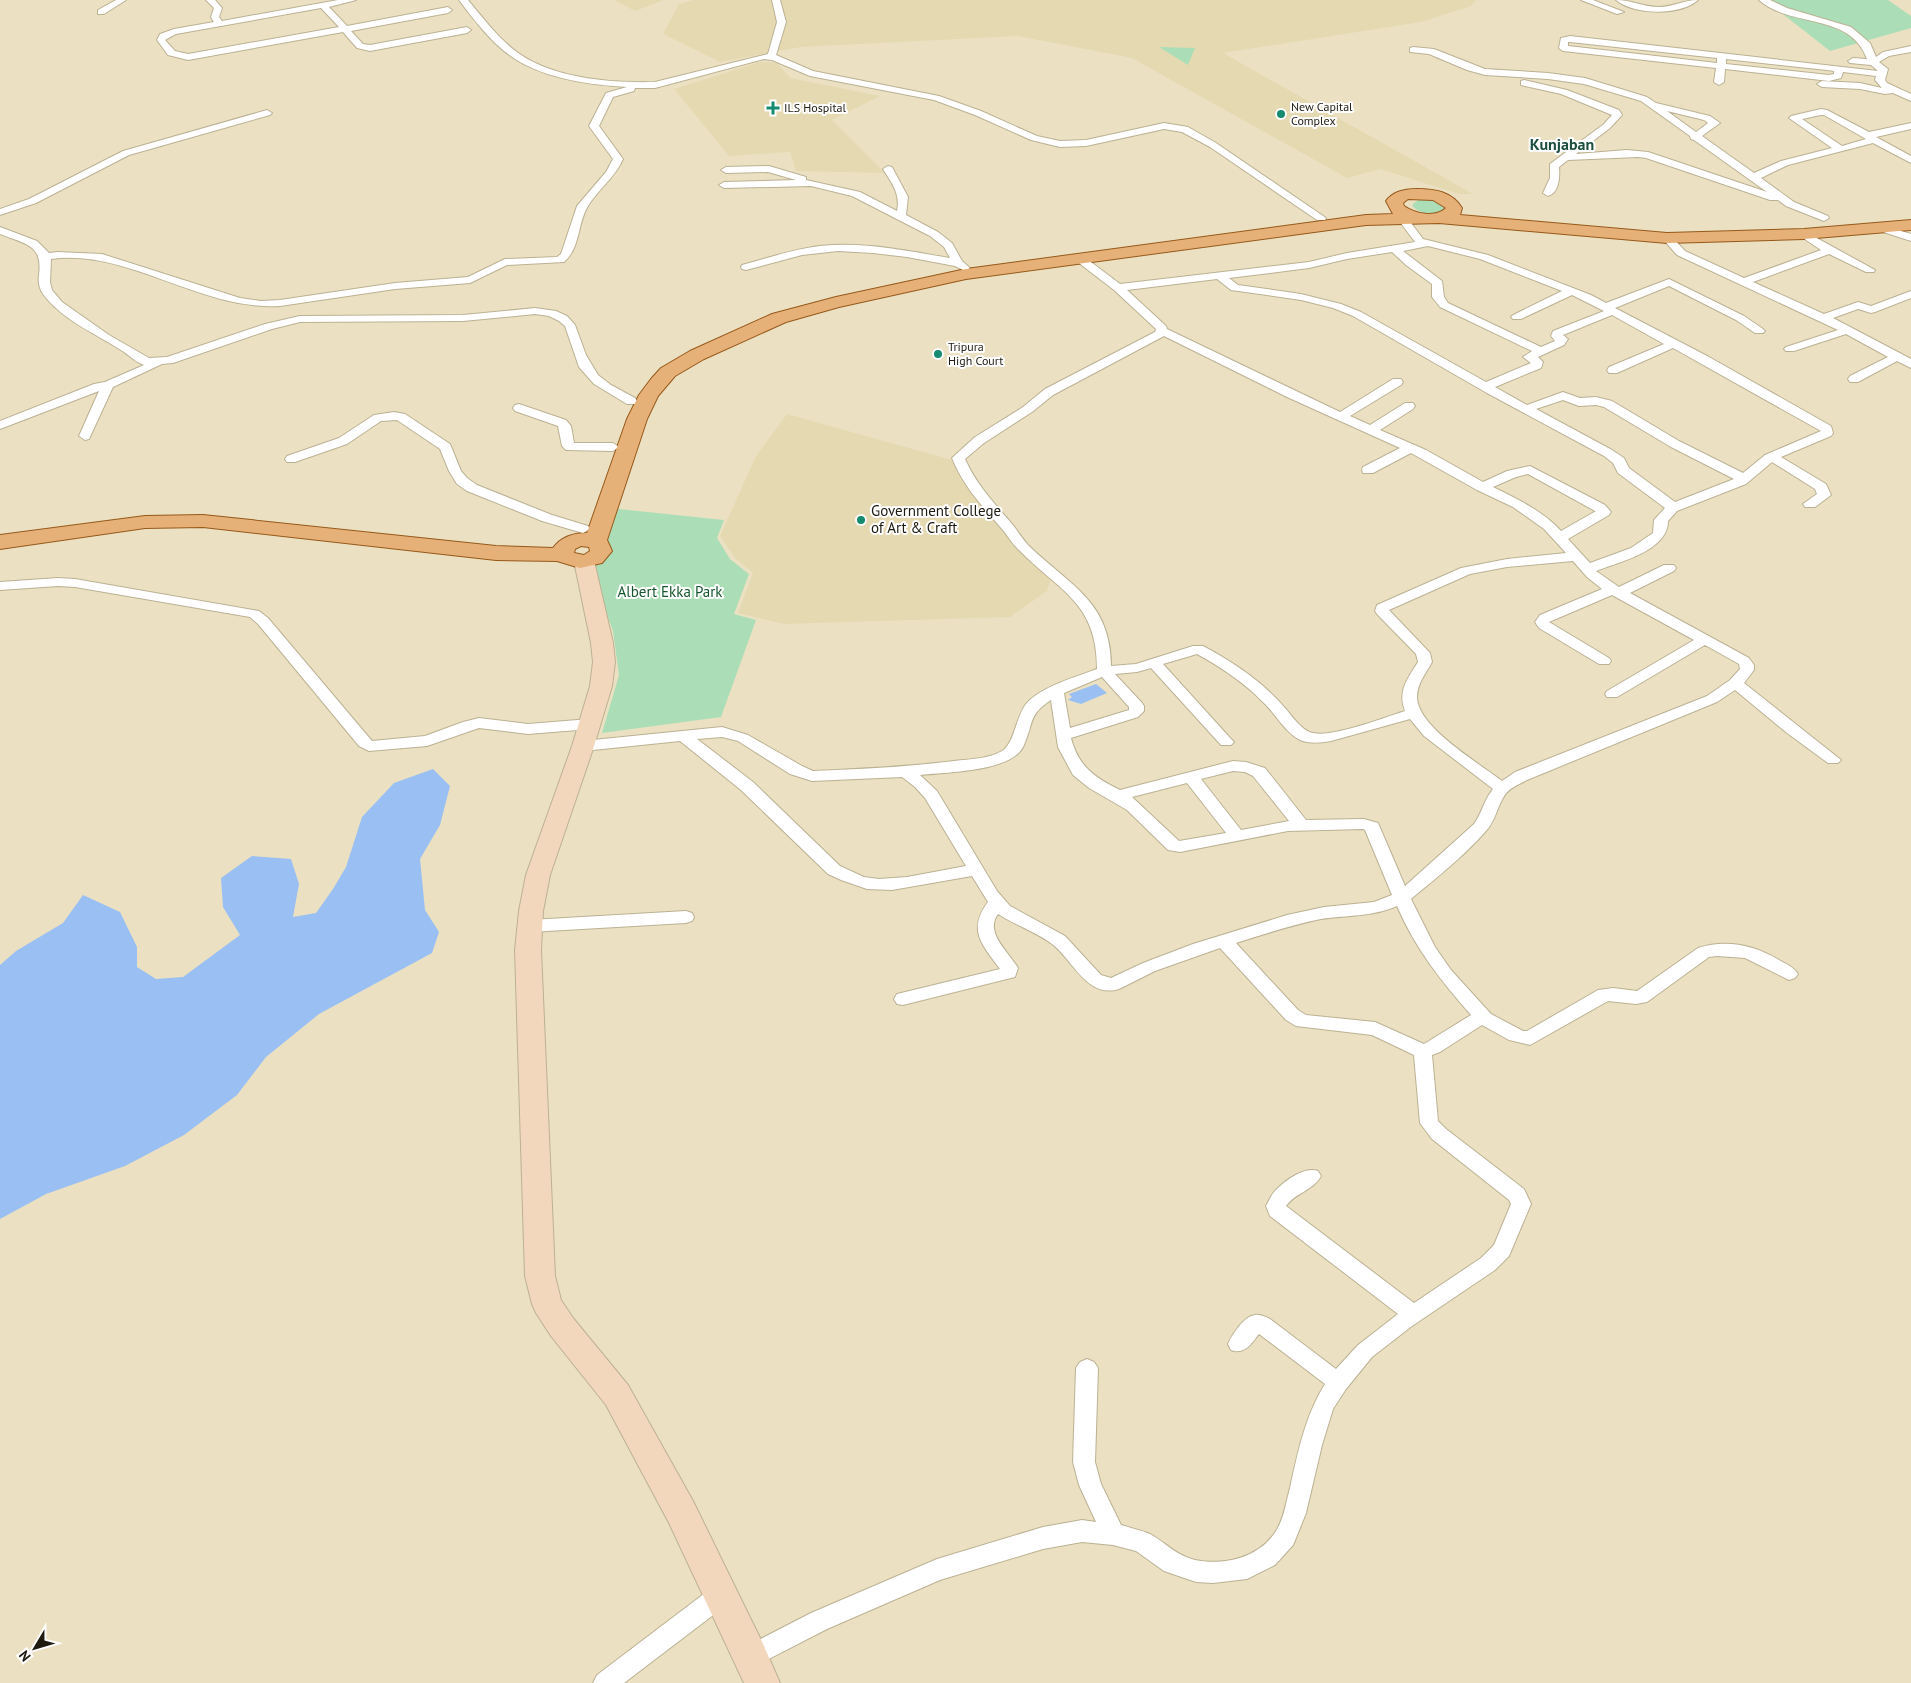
<svg xmlns="http://www.w3.org/2000/svg" width="1911" height="1683" font-family="'PT Sans',sans-serif">
  <style>
    .built { fill: #e5d9b2 }
    .green { fill: #abdeb7 }
    .water { fill: #99bff3 }
    .lines { fill: none; stroke-linecap: round; stroke-linejoin: round }
    .street-casing { stroke: #bbb193; stroke-width: 2 }
    .secondary-casing { stroke: #bbb193; stroke-width: 2 }
    .primary-casing { stroke: #965919; stroke-width: 2 }
    .street { fill: #fff; fill-rule: evenodd }
    .secondary { fill: #f3d7bc; fill-rule: evenodd }
    .primary { fill: #e6b079; fill-rule: evenodd }
    .poi-dot { fill: #158c6f; stroke: #fff; stroke-width: 2 }
    .labels { text-anchor: middle; stroke-width: 4; stroke-linejoin: round; paint-order: stroke }
    .far-poi-label { font-size: 12px; fill: #1e1a0f; stroke: #fff; text-anchor: start }
    .poi-label { font-size: 15px; fill: #1e1a0f; stroke: #fff; text-anchor: start }
    .park-label { font-size: 15px; fill: #16552d; stroke: #fff }
    .far-district-label { font-size: 16px; font-weight: bold; fill: #1d4f40; stroke: #fff }
  </style>
  <rect width="100%" height="100%" fill="#ebe1c2"/>
  <path class="built" d="M614,0H664L635,11Z
    M694,0H1476L1471,6L1421,22L1223,53L1473,194H1459L1380,169L1347,178L1132,58L1018,36L801,47L720,62L663,34L679,4Z
    M760,62L777,63L790,78L880,96L832,120L885,173L796,171L790,152L729,156L674,89Z
    M787,414L952,460L980,505L1022,553L1051,578L1047,591L1010,617L784,624L738,613L753,573L735,558L720,536L756,456Z"/>
  <path class="green" d="M1765,0H1888L1911,16V28L1830,51Z
    M1159,47L1195,48L1188,65Z
    M1431,199L1448,208C1437,215 1421,217 1412,205L1418,200Z
    M609,508L724,520L717,538L730,559L749,574L734,614L756,620L721,717L602,733L619,675L613,631L591,571L590,550Z"/>
  <path class="water" d="M1096,684L1107,693L1081,704L1068,700L1072,697L1069,694Z
    M433,769L450,786L440,825L420,859L425,910L439,932L432,953L319,1014L266,1057L237,1095L184,1135L125,1166L46,1194L0,1219V965L16,951L63,923L83,895L120,912L137,947V967L156,979L183,977L240,935L223,907L221,878L252,856L291,859L299,884L293,917L316,913L333,889L346,867L362,817L394,783Z"/>
  <g class="lines">
    <defs>
      <path id="street" d="M116,0H126L104,14H98V10Z
        M206,0H215L222,8L219,17L222,21L338,0H356L329,7L347,26L448,7L452,10L448,13L351,31L363,44L370,45L467,27L471,30L467,33L370,51L357,48L343,32L188,60L168,55L157,40L160,34L174,29L214,22L211,17L214,8ZM321,8L339,27L188,54L175,51L165,40L176,34Z
        M459,0H468C484,19 500,41 521,55C558,79 612,83 655,82L768,54L777,22L772,0H780L786,22L776,55L813,71L939,96L981,111L1037,136L1060,141L1086,140L1164,123L1188,127L1216,143L1326,218L1325,220H1317L1210,147L1182,132L1164,129L1086,146L1060,147L1031,140L975,115L934,100L810,76L772,60L764,59L655,88H635L634,91L613,97L599,126L623,159C615,178 598,189 588,206C577,224 581,247 564,262L507,265L470,283L395,289L280,306C201,311 127,248 51,259L50,282L52,290L62,302L109,335L149,358L167,357L265,324L300,316L463,315L535,308L556,311L567,316L575,325L586,355L598,375L611,385L635,398L637,401L635,404H627L594,384L579,367L565,326L559,321L549,316L535,314L463,321L300,322L272,329L173,363L162,364L113,387L89,439L85,440L79,436L99,391L0,429V421L94,384L105,382L144,365C136,362 131,357 124,352C97,334 63,321 43,294C39,288 38,282 39,275C43,244 25,244 0,234V227L37,241L49,253L58,252L102,254L240,298L261,301L280,300L395,283L468,277L505,259L557,257L561,254L577,206L606,172L613,159L589,126L606,93L627,87C591,85 546,79 515,59C493,45 474,20 459,0Z
        M1581,0H1593L1624,12L1617,14Z
        M1616,0C1631,0 1644,7 1659,7C1673,7 1684,0 1698,0C1680,16 1634,15 1616,0Z
        M1759,0H1770L1787,8L1851,27L1870,43L1876,57L1883,52L1911,46V52L1889,56L1879,62L1888,69L1885,80L1887,83L1911,94V101L1893,93L1885,94L1860,89L1822,87L1817,84L1822,81L1860,83L1882,88L1875,80L1876,76L1843,72L1841,78L1829,81L1725,69L1724,82L1719,85L1714,82L1716,68L1563,51L1559,48L1561,38L1570,36L1878,71L1871,65L1850,63L1848,61L1853,58L1867,59C1851,12 1790,28 1759,0ZM1568,42H1570L1717,58V63L1568,46ZM1726,59L1827,70L1834,71V74L1829,75L1726,64Z
        M1413,47L1434,49L1485,69L1548,73L1585,78L1647,97L1656,103L1710,116L1720,123L1702,136L1754,173L1781,161L1832,148L1789,118L1791,116L1821,109L1827,110L1869,132L1911,123V129L1876,137L1911,156V163L1873,143L1788,165L1761,178L1794,202L1828,216L1829,218L1824,221L1786,206L1778,200H1770L1646,158L1638,157L1568,160L1559,167C1560,177 1559,193 1548,196L1543,193L1550,178V164L1604,124L1612,115L1561,94L1521,85V81L1524,80L1567,90L1619,110L1622,115L1610,128L1576,154L1627,150L1648,152L1767,192L1694,140L1691,139L1690,136L1641,101L1584,84L1548,79L1485,75L1467,70L1429,54L1410,52V48ZM1667,111L1704,120L1708,123L1696,132ZM1821,115H1824L1866,139L1842,146L1802,119Z
        M267,110L272,113L270,115L129,155L36,203L0,215V209L29,199L123,151Z
        M769,166L806,177V180L860,192L897,211C901,194 891,182 883,169L888,166L892,167L908,197L906,215L938,232L952,243L962,261L970,268L965,271L955,266L907,257L873,253L838,251L802,255L746,270L742,269L741,267L742,265C768,258 794,249 820,246C864,241 907,251 950,258L944,247L930,236L852,196L811,186L724,188L719,185L724,182L796,180L768,172L726,173L721,170L726,167Z
        M1402,215L1406,216L1423,239L1488,255L1591,295L1606,303L1669,279L1744,316L1763,329L1765,331L1763,333H1755L1736,320L1669,286L1615,308L1709,357L1831,426L1833,433L1831,436L1781,457L1826,484L1831,495L1815,507H1805L1803,504L1817,494L1815,489L1772,462L1746,484L1677,511L1668,521C1668,551 1619,562 1596,571L1619,587L1664,565H1674L1676,568L1674,571L1630,593L1749,658L1754,665V670L1744,683L1841,760L1838,763H1828L1787,733L1735,690L1717,702L1527,780C1518,785 1507,789 1503,798C1496,810 1495,822 1485,832C1463,857 1436,878 1411,899L1435,947L1451,970L1491,1014L1523,1031H1527L1598,990L1613,988L1637,991L1698,948C1726,939 1754,945 1779,960C1786,964 1794,967 1798,974L1795,978L1789,980L1745,958L1717,956L1709,957L1647,1002L1636,1004L1608,1001L1530,1045L1509,1040L1482,1025L1440,1052L1432,1055L1438,1121L1446,1129L1524,1189L1531,1204L1509,1256L1495,1270L1412,1326L1372,1357L1346,1389L1333,1409L1322,1445L1306,1513L1296,1538L1293,1545L1275,1565L1247,1579L1213,1583L1196,1582L1164,1571L1136,1551L1113,1545L1082,1542L1043,1549L940,1580L827,1629L759,1664L751,1668L743,1664L739,1656L743,1648L811,1613L937,1559L1043,1527L1082,1520L1096,1522L1079,1485L1073,1462L1076,1368L1080,1362L1087,1359L1094,1362L1098,1368L1095,1462L1101,1484L1121,1525C1130,1528 1141,1530 1150,1534C1166,1543 1177,1556 1195,1560C1225,1566 1260,1557 1276,1531C1284,1519 1286,1502 1290,1488C1298,1452 1305,1416 1325,1384L1259,1334C1251,1344 1245,1355 1231,1350L1228,1344C1232,1335 1244,1316 1255,1315C1260,1314 1266,1317 1270,1319L1336,1369L1358,1345L1398,1314L1270,1216L1266,1206C1269,1201 1272,1193 1277,1189C1286,1180 1305,1166 1318,1171L1321,1176C1314,1190 1295,1193 1286,1206L1414,1303L1481,1258L1494,1245L1511,1204L1509,1200L1432,1139L1420,1123L1414,1055L1372,1035L1296,1026L1286,1020L1220,948L1155,971L1119,989C1087,999 1073,960 1052,944C1036,932 1015,925 998,914C984,933 1009,952 1018,968L1015,977L903,1005L897,1004L894,999L897,994L1000,969C982,945 967,930 988,902L972,876L892,890L867,889L841,880L828,874L741,790L680,741L583,751L578,749L575,746L578,743L583,741L722,727L748,735L802,766L813,771C861,769 907,767 954,761C970,759 988,759 1002,751C1014,744 1016,717 1026,704C1040,687 1076,677 1097,669C1097,602 1060,592 1019,550C1012,544 1008,536 1002,529C983,507 963,486 952,458L975,437L1023,407L1045,389L1155,332L1156,329L1114,290L1075,260L1074,258L1075,256H1083L1120,284L1309,262L1347,253L1415,242L1397,218ZM1428,246L1480,259L1562,291L1513,315L1511,317L1513,319H1521L1572,295L1604,311L1553,331L1551,336L1555,341L1541,347L1448,303L1444,297L1442,281L1403,251ZM1392,252L1406,265L1432,284V297L1440,307L1532,351L1523,357L1531,363L1486,382L1361,312L1341,304L1301,294L1238,285L1229,278L1309,268L1347,259ZM1217,279L1231,290L1301,300L1333,308L1353,316L1487,393L1604,456L1613,463L1618,473L1665,508L1654,520L1653,533L1631,548L1590,563L1568,539L1609,515L1611,512L1605,505L1530,466L1507,471L1483,482L1426,450L1380,430L1413,409L1415,406L1413,403H1405L1370,425L1350,416L1401,385L1403,382L1401,379H1393L1340,412L1167,329L1166,326L1127,290ZM1612,315L1664,344L1609,367L1607,370L1609,373H1617L1673,348L1821,431L1765,455L1743,473L1679,441L1612,401L1596,397L1580,398L1563,392L1527,405L1495,387L1541,368L1543,362L1538,357L1564,345L1568,339L1563,335ZM1164,336L1287,397L1400,448L1363,467L1362,470L1363,473H1373L1411,453L1477,490L1513,507L1544,529L1566,553L1507,559L1461,568L1377,605L1375,611L1377,614L1416,654L1418,662C1408,678 1397,691 1405,711C1386,717 1331,738 1313,733C1302,731 1292,716 1285,708C1263,682 1233,662 1203,646H1193L1136,664L1111,666C1111,601 1069,585 1028,545C1022,538 1017,530 1012,524C994,503 976,484 965,459L984,443L1032,412L1053,395ZM1563,400L1579,406L1596,405L1604,407L1671,447L1734,479L1675,502L1629,468L1624,458L1612,450L1536,409ZM1528,474L1595,511H1596L1561,531C1543,511 1517,499 1493,487L1516,477ZM1573,561L1587,577L1602,589L1540,615L1535,622L1539,628L1599,664H1609L1611,661L1609,658L1549,622L1612,595L1694,640L1607,691L1605,694L1607,697H1617L1705,645L1739,664L1740,669L1730,680L1707,696L1515,772L1502,781C1479,763 1417,727 1417,697C1417,684 1426,673 1432,662L1430,653L1389,610L1470,574L1507,567ZM1197,654C1221,667 1246,684 1265,704C1277,716 1285,732 1300,740C1310,744 1320,743 1331,741L1410,719L1424,736L1493,789C1484,800 1482,813 1474,824L1405,886L1378,823L1364,819L1306,820L1265,768L1246,762L1233,761L1120,790C1095,778 1078,766 1071,738L1138,717L1144,711V706L1142,703L1115,674L1137,672L1151,668L1221,745H1231L1234,742L1231,739L1163,664ZM1102,677L1129,707V710L1070,728L1064,693ZM1051,700L1058,747L1073,775L1089,788L1127,810L1168,850L1180,852L1288,831L1363,829L1365,830L1392,895L1374,902L1324,907L1287,915L1193,944L1143,963L1111,978L1101,975L1065,936L1010,906L997,891L937,791L920,775C947,772 1013,772 1024,745C1034,722 1028,715 1051,700ZM722,737L738,741L790,774L812,781L902,777L915,787L925,798L966,866L907,877L879,879L864,877L840,866L753,782L697,739ZM1233,771L1245,772L1253,776L1289,821L1241,830L1201,779ZM1187,783L1226,833L1179,841L1132,797ZM1397,906C1415,948 1441,981 1471,1015L1424,1044L1375,1022L1306,1015L1298,1010L1236,943C1264,934 1292,925 1321,919C1348,915 1372,917 1397,906Z
        M1878,224L1911,234V241L1874,229L1873,227L1874,225Z
        M1804,231L1875,270L1874,272H1866L1829,254L1753,282L1824,314L1858,302L1871,306L1911,291V298L1875,312L1871,313L1858,309L1833,318L1911,359V368L1897,361L1858,382H1850L1848,379L1850,376L1888,357L1846,334L1794,351H1786L1784,349L1786,347L1838,330L1677,255L1662,238L1663,236H1671L1685,251L1744,278L1821,250L1800,236L1799,234Z
        M519,404L566,420L571,426L574,443H613L619,447L613,451L566,450L562,446L558,426L515,411L513,408L515,405Z
        M394,412L405,414L450,444L461,471L467,478L477,485L552,515L588,526L590,529L583,533L542,521L467,491L457,484L449,471L440,449L397,420L381,421L347,444L295,462H287L285,459L287,456L339,438L374,415Z
        M58,578L75,579L259,611L268,618L372,741L425,736L463,722L479,718L528,724L590,719L595,721L598,724L595,727L590,729L528,734L479,728L427,746L369,751L359,746L258,624L250,617L75,587L58,586L0,590V582Z
        M686,911L692,913L694,917L692,921L686,923L530,932L524,930L521,926L524,922L530,920Z
        M721,1584L729,1587L733,1595L729,1603L624,1683H593L597,1675L713,1587Z"/>
      <path id="secondary" d="M584,555L591,557L594,561L613,643L615,662L612,686L594,746L550,875L543,911L541,950L555,1276L561,1300L573,1318L628,1385L693,1501L763,1644L780,1683H744L669,1523L606,1405L551,1336L536,1313L532,1304L525,1276L515,950L519,911L526,875L572,746L590,686L593,662L591,643L574,561L577,557Z"/>
      <path id="primary" d="M1417,189C1436,189 1452,192 1462,208L1460,215L1667,233L1804,229L1911,220V230L1804,239L1667,243L1439,223L1366,225L966,279L839,307L786,322L704,359L675,376L658,396L647,419L607,540L612,551L602,563L580,568L557,561L496,560L203,527L145,528L0,549V535L145,516L203,515L496,546L553,548C561,537 573,533 587,533L627,419L639,395L651,379L661,368L690,351L772,314L836,297L966,269L1366,215L1393,214L1386,201C1393,191 1406,189 1417,189ZM1408,199L1433,200L1446,208C1435,218 1416,214 1404,206L1403,203ZM581,546L589,547L590,551L584,555L574,553L575,549Z"/>
    </defs>
    <use href="#street" class="street-casing"/>
    <use href="#secondary" class="secondary-casing"/>
    <use href="#primary" class="primary-casing"/>
    <use href="#street" class="street"/>
    <use href="#secondary" class="secondary"/>
    <use href="#primary" class="primary"/>
  </g>
  <g class="poi-dot">
    <path d="M770.5 100.5h5v5h5v5h-5v5h-5v-5h-5v-5h5z"/>
    <circle cx="1281" cy="114" r="5"/>
    <circle cx="938" cy="354" r="5"/>
    <circle cx="861" cy="520" r="5"/>
  </g>
  <g class="labels">
    <g class="far-poi-label">
      <text x="1291" y="111">New Capital<tspan x="1291" dy="14">Complex</tspan></text>
      <text x="784" y="112">ILS Hospital</text>
      <text x="948" y="351">Tripura<tspan x="948" dy="14">High Court</tspan></text>
    </g>
    <g class="poi-label">
      <text x="871" y="516">Government College<tspan x="871" dy="17">of Art &amp; Craft</tspan></text>
    </g>
    <g class="park-label">
      <text x="670" y="597">Albert Ekka Park</text>
    </g>
    <g class="far-district-label">
      <text x="1562" y="150">Kunjaban</text>
    </g>
  </g>
  <g transform="translate(35 1648) rotate(232)" stroke="#ffffff" stroke-width="4" paint-order="stroke">
  <path d="M0-4L9 19L0 12L-9 19Z" fill="#1e1a0f"/>
  <text y="-8" font-size="14" font-weight="bold" text-anchor="middle" fill="#1e1a0f">N</text>
  </g>
</svg>
